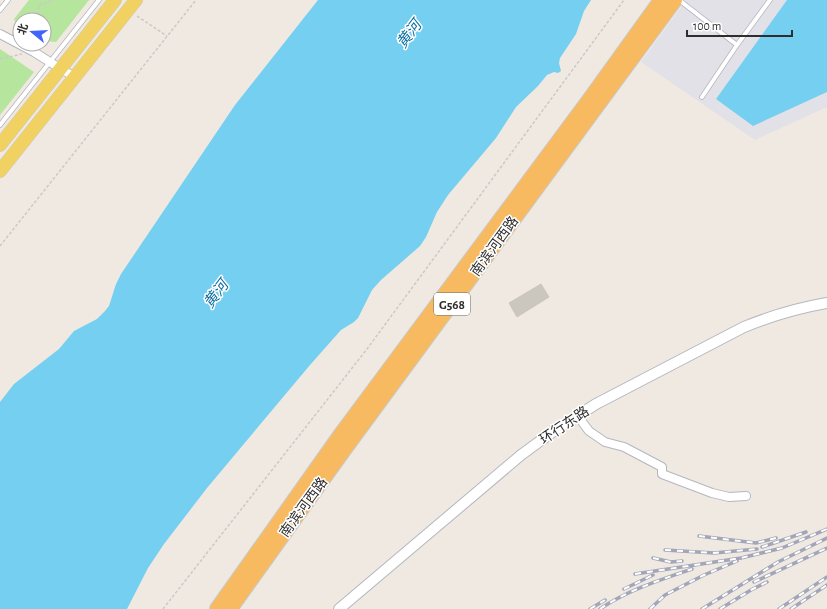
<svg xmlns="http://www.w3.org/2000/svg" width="827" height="609" font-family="'Alegreya Sans','Noto Sans SC',sans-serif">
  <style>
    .industrial { fill: #e3e1e8 }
    .green { fill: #b6e59e }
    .water { fill: #75cff0 }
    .building { fill: #cbc7bf; stroke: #cbc5ba }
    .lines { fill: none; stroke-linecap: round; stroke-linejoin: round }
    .service-casing { stroke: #b4b7c1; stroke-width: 5.5 }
    .minor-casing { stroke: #b4b7c1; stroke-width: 10 }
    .tertiary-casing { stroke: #b4b7c1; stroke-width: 12 }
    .primary-casing { stroke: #c9c9c9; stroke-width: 14 }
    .trunk-casing { stroke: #c9c9c9; stroke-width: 16 }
    .path { stroke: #c9c9c9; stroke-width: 1.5; stroke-dasharray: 3 2; stroke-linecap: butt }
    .service { stroke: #fff; stroke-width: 4 }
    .minor { stroke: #fff; stroke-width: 8 }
    .tertiary { stroke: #fff; stroke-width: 10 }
    .primary { stroke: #f2d163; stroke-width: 13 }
    .trunk { stroke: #f8ba60; stroke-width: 14 }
    .rail-casing { stroke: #a3a6b8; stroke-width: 3.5 }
    .rail { stroke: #fff; stroke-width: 2; stroke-dasharray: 6; stroke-linecap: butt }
    .labels { text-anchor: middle; stroke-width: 3; stroke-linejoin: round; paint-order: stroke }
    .shield { fill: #fff; stroke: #6d6d6d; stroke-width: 1 }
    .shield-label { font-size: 13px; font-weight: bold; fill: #2e2e2e }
    .street-label { font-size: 14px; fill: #2e2e2e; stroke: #fff }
    .water-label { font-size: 15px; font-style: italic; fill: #0d6fa3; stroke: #fff }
  </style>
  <rect width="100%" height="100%" fill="#efe9e1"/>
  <path class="industrial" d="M686,0H827V107L755,140L641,62Z"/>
  <path class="green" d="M29,0H89L56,42L44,41V20H20V28L17,25L14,19Z
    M0,49L34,72L0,115Z"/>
  <path class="water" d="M318,0H591L584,11L576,34L560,58L559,63L561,71L558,73L554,72L547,75L538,86L516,107L496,138L448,195L437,212L426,237L420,246L381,280L372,290L358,318L354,322L341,330L310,365L207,488L164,544L148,568L127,609H0V402L14,384L59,349L74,331L97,319L105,311L109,306L116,284L121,274L235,105Z
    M787,0H827V92L753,126L716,99Z"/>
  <path class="building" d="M541,284L549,297L517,317L509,303Z"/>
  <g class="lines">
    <defs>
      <path id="service" d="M679,0L737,45
        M0,10L8,0
        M702,97L737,45L770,0
        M0,125L99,0"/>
      <path id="minor" d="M0,34L34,52L61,69L75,77
        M577,415L589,431L605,442L624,447L662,467V474L712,493L729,497L746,496"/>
      <path id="tertiary" d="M339,609L521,455L551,433L596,404L744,327C771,316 798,308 827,303"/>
      <path id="primary" d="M0,145L115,0
        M0,171L136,0"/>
      <path id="trunk" d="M217,609L341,434L589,100L661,0
        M230,609L344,450L675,0"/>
    </defs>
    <use href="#service" class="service-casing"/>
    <use href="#minor" class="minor-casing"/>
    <use href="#tertiary" class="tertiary-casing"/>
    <use href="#primary" class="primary-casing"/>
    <use href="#trunk" class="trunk-casing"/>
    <path class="path" d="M137,16L167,36
      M38,20L39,5L54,0
      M0,59L22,54
      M0,246L196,0
      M163,609L367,349L624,0"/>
    <use href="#service" class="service"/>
    <use href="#minor" class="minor"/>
    <use href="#tertiary" class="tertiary"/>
    <use href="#primary" class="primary"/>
    <use href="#trunk" class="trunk"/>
    <defs>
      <path id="rail" d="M699,536L756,543L776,538
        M762,547L806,532
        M665,550L714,553L757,549
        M653,558L671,562L682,561
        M635,574L741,558L782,548L827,529
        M754,582L827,548
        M624,589L653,575
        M590,609L605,600
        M600,609C628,590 660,580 692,569
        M650,609L665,595L704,575L737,561
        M702,609L778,562L827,538
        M720,609L751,590L767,582
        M779,609L827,577
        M791,609L827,585"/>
    </defs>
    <use href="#rail" class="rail-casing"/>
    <use href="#rail" class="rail"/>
  </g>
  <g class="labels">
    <rect class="shield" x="434" y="293" width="36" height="22" rx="3"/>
    <g class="shield-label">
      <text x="452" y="309">G568</text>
    </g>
    <g class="street-label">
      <text transform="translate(494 246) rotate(-54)" y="5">南滨河西路</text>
      <text transform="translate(564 425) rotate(-34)" y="5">环行东路</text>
      <text transform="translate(303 507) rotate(-54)" y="5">南滨河西路</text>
    </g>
    <g class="water-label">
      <text transform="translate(409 34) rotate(-53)" y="5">黄河</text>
      <text transform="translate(216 294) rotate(-53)" y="5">黄河</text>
    </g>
  </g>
  <g transform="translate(32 32) rotate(288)"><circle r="19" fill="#ffffff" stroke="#ababab"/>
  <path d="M0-3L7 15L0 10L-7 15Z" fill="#4264fb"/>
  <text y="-6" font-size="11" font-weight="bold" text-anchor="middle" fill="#2e2e2e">北</text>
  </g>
  <path d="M687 30v6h105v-6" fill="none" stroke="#2e2e2e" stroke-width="2"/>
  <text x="693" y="30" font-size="12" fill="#2e2e2e" stroke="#ffffff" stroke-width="3" paint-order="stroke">100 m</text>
</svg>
